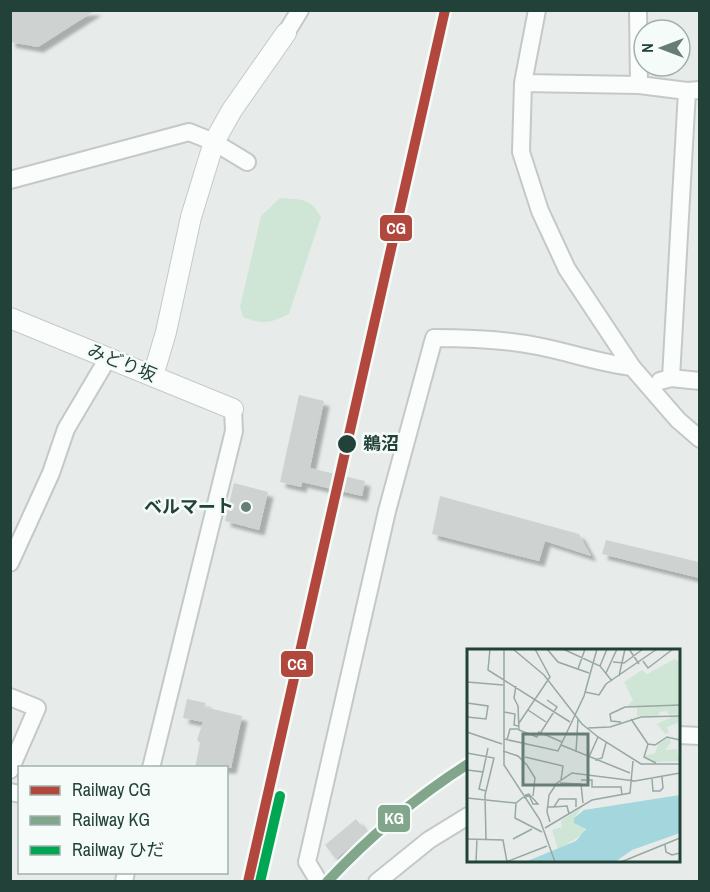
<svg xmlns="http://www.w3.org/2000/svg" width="710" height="892" font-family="'Archivo Narrow','Noto Sans JP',sans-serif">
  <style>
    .green { fill: #cfe6d6 }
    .building { fill: #ced3d1; filter: url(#shadow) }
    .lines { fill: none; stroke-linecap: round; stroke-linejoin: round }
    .minor-casing { stroke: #c4c9c7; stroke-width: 20 }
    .tertiary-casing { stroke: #c4c9c7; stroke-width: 22 }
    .minor { stroke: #fbfcfc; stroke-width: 16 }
    .tertiary { stroke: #fbfcfc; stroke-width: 20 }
    .rail-1-casing { stroke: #f5fbf8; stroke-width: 15 }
    .rail-2-casing { stroke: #f5fbf8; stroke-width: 15 }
    .rail-3-casing { stroke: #f5fbf8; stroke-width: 15 }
    .rail-1 { stroke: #b2473e; stroke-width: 10 }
    .rail-2 { stroke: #82a68c; stroke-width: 10 }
    .rail-3 { stroke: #00a651; stroke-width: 10 }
    .stop-dot { fill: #224239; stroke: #f5fbf8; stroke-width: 2 }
    .poi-dot { fill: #677e77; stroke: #f5fbf8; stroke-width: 2 }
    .labels { text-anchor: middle; stroke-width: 5; stroke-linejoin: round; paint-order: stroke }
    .street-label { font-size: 18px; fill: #224239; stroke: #f5fbf8 }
    .stop-label { font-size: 18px; font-weight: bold; fill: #224239; stroke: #f5fbf8; text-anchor: start }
    .poi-label { font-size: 18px; font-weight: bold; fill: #224239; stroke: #f5fbf8; text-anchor: end }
    .inset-road { fill: none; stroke: #98a8a3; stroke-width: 1.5 }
    .view { fill: #677e77; fill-opacity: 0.15; stroke: #677e77; stroke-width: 3 }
    .inset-edge { fill: none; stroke: #224239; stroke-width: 3 }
    .line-badge { stroke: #f5fbf8; stroke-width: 2 }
    .badge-label { font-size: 16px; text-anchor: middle; font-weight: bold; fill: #fff }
  </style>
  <defs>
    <filter id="shadow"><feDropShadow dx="5.5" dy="5.5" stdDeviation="1.5" flood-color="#0004"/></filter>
  </defs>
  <rect width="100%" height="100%" fill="#e7ecea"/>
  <path class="green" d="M280,198C301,200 310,197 321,217L289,314C271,323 262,325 243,317L240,307L261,216Z"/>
  <path class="building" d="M10,10H96L38,47L10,42Z
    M299,395L324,401L310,468L365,481L362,496L302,482L301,487L280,482Z
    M234,483L268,492L259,530L225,521Z
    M440,496L579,534L591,556L545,541L539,561L432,534Z
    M606,540L699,562V578L602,554Z
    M187,699L206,703L204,707L242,716L231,768H195L200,743L197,740L203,722L183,718Z
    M356,819L367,833L336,859L325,845Z"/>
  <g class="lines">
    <defs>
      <path id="minor" d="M537,10L523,83L521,152L540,211L567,269L632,367L678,420L700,439
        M638,10L639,85
        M286,33L300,10
        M523,83L639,85L687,91
        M10,180L189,132L214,142L247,162
        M671,378L687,91L700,90
        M660,381L671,378L700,381
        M10,563L51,473L66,429L108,358
        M10,697L37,708L10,770
        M678,735L700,736
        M151,768L234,431L233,409
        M10,792L20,794
        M316,877L307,862L387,511L434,338C469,338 503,339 537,346C569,352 599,363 632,367
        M124,882L126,872
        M377,882L429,840L468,816"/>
      <path id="tertiary" d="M10,318L233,409
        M153,376L166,332L191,217L214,142L232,110L286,33"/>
    </defs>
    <use href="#minor" class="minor-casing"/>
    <use href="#tertiary" class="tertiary-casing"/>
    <use href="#minor" class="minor"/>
    <use href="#tertiary" class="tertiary"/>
    <defs>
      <path id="rail-1" d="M248,882L445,10"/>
      <path id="rail-2" d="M327,882C370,836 416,797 468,764"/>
      <path id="rail-3" d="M260,882L280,796"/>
    </defs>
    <use href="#rail-1" class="rail-1-casing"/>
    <use href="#rail-2" class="rail-2-casing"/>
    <use href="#rail-3" class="rail-3-casing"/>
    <use href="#rail-1" class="rail-1"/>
    <use href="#rail-2" class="rail-2"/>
    <use href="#rail-3" class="rail-3"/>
  </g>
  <circle class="stop-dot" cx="347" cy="444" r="10"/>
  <circle class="poi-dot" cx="246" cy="507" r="6"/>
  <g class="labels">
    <g class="street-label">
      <text transform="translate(122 363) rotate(22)" y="6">みどり坂</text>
    </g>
    <g class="stop-label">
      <text x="363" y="450">鵜沼</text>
    </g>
    <g class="poi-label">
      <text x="234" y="513">ベルマート</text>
    </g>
  </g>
  <g transform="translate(467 649)">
    <rect width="213" height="213" fill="#e7ecea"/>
    <path d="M208,10L213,13V73L200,78L202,84L198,85L190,75L211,65L202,66L200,62L193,63L191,67H170V59L160,57L166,51L157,33L175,21L180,25ZM202,88L204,93L198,101L210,100L213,112L189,113L177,107L188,104L191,95ZM116,157L107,169L118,177L117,184L91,201L85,181L95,178L94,172Z" fill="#cfe6d6"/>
    <path d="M213,146V184L165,201L148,213H58L109,192L119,180L107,174V169L117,161Z" fill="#a4d6dd"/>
    <path class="inset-road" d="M23,0L21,21L103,73M37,0V116L73,171L88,213M46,0L77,26L115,75L131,88L174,115H213M80,0L91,13L122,24M96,0L133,17L145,32M162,0L172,15M176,12L181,19L206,0M146,13L157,14L176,0M133,17L140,0M111,20L118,0M139,24L150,0M152,27L158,0M0,33L36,36M49,37L47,49L51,57L52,81L70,88L72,83L95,93M118,43L132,46L139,35L190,0M0,54L21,57L19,70L0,68M61,61L79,73M37,63L48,65L47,76L51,77M164,70L181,95M154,73L144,72L143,65L158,58L213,56M52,74L83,28L68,0M121,79L143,78L174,68L213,67M0,83L35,95M74,83L90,58L80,51M37,90L91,102L117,47L130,0M40,91L43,80H51M181,95L188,96L200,88L213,91M181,95L177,108L189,114M94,96L163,124M36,102L51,107L60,116L68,129L66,147M109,103L111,70M0,104L27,109L18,146L19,191M58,108L96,117L94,131M122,108L131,88M128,111L135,109L139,94M0,121L16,123L12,140L19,142M16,123L21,99M185,130L186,142H193L196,139L195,128M114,131H125V138H154L155,146M93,134L114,135L116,154M0,149L49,154L59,146L62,145L71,155H66L62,146L57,149M49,154L48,169L75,183M80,158H87L92,150H109V158M86,158L100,157L102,165M83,173L80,163L82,146L90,134L105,124L168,132L213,124M78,179L125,151L163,144L166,112M0,190L36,191L40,213M46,190L65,180M198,196L199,203L205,206L213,204M9,213L10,190M39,213L80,197M154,213L213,189"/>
    <path class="view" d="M56,85H121V136H56Z"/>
    <rect width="213" height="213" class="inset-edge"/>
  </g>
  <g class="line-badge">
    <rect x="379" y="214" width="34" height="28" rx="6" fill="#b2473e"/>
    <rect x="280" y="650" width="34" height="28" rx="6" fill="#b2473e"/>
    <rect x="377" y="804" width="34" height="29" rx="6" fill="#82a68c"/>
  </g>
  <g class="badge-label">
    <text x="396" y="234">CG</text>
    <text x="297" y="670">CG</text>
    <text x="394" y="824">KG</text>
  </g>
  <rect width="710" height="892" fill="none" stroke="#224239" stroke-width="24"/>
  <rect x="18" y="766" width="210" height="108" fill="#f5fbf8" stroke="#a1b1ac" stroke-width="1.5"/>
  <rect x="30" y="786" width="30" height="9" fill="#b2473e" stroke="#a1b1ac" stroke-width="1.5"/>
  <text x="72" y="796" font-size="18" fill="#224239">Railway CG</text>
  <rect x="30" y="816" width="30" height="9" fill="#82a68c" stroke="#a1b1ac" stroke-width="1.5"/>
  <text x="72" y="826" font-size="18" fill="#224239">Railway KG</text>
  <rect x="30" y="846" width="30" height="9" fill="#00a651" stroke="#a1b1ac" stroke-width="1.5"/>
  <text x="72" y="856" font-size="18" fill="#224239">Railway ひだ</text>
  <g transform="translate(662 48) rotate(270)"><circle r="28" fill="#f5fbf8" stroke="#a1b1ac" stroke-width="1.5"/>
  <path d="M0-4.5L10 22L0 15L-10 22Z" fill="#677e77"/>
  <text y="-9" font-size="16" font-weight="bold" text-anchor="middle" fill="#224239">N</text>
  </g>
</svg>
